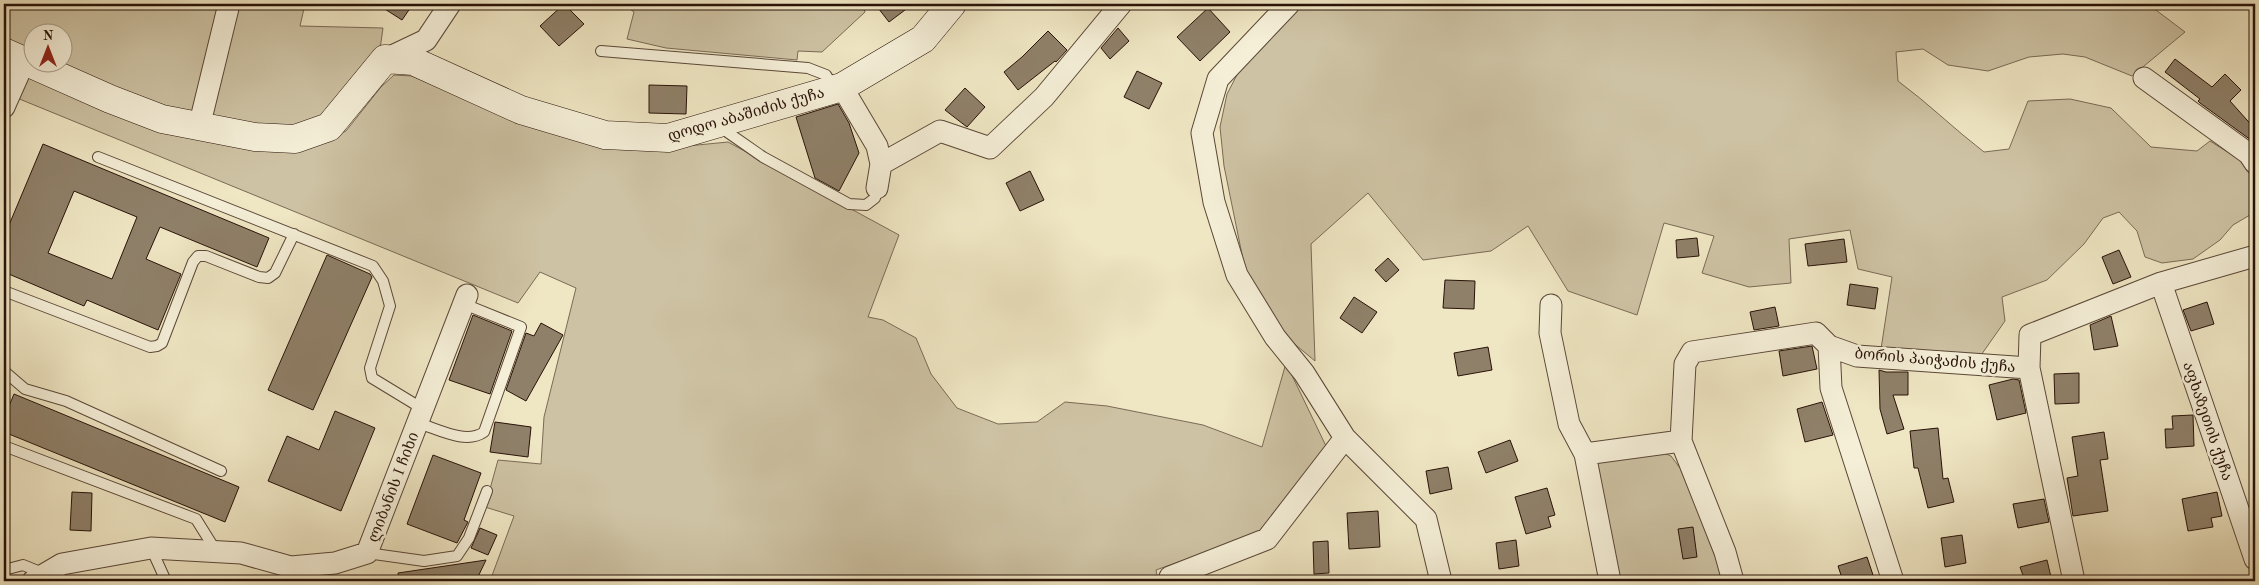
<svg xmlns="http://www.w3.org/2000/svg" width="2259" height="585" font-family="'Old Standard TT','Noto Serif Georgian',serif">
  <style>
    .green { fill: #cdc2a3; stroke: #7a6a56 }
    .building { fill: #8f8069; stroke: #281208; fill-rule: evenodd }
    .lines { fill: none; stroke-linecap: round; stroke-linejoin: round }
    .lane-casing { stroke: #5a4737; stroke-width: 12 }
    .street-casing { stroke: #5a4737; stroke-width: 23 }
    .secondary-casing { stroke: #281208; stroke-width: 29 }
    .lane { stroke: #f5efd8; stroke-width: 10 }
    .street { stroke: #f5efd8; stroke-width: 21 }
    .secondary { stroke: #f5efd8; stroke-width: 28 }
    .labels { text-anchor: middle; stroke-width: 5; stroke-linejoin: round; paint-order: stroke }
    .street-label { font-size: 15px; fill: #281208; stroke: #f5efd8 }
  </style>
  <rect width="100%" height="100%" fill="#efe6c3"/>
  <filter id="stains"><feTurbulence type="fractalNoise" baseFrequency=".004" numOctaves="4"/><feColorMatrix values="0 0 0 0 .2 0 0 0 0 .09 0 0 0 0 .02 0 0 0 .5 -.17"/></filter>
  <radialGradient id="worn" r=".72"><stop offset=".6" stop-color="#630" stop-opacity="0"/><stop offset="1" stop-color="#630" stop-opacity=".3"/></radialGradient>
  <path class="green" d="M4,4H305L300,26L383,28L380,49L318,122L299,128L264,129L147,106L52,63L62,62V32H32V53L4,40Z
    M623,4H863L865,12L822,52L798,51L797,60L666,48L627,39L634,12Z
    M1302,4H2148L2185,32L2132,76L2085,57L2063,54L2029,57L1988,71L1948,65L1923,49L1896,52L1898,81C1928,103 1954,129 1984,152L2009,149L2028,101L2070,99L2111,108L2151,147L2197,151L2210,141L2242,161L2255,177V212L2233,225L2220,240L2193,259L2162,263L2145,257L2137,231L2119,212L2103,218L2084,244L2047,280L2002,297L2005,321L1979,358L1881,349L1892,277L1858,269L1850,230L1789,239L1791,283L1749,287L1702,273L1714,236L1664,223L1637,315L1568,291L1528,226L1491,251L1423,260L1368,193L1311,244L1315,361L1279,331L1247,279L1224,166L1220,127L1227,94L1239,71Z
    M394,75L412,76L528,126L677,147L728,142L899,235L868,317L883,320L916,338L931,374L957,408L998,424L1037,422L1065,402L1107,406L1203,425L1262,447L1286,363L1326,446L1257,534L1156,570L1158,581H490L514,516L485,507L498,460L541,464L544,417L576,288L540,272L518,303L17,98L28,77L310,148L346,131L381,87Z
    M1659,451L1671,456L1683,472L1725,581H1619L1597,462Z"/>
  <path class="building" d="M377,4H413L402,20Z
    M564,4L584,24L559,46L540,26Z
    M875,4H913L889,22Z
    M1208,8L1230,32L1200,61L1177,37Z
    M1118,28L1129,41L1110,59L1101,48Z
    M1048,31L1067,50L1056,62L1055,61L1018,90L1004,72L1022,57Z
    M2175,59L2212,87L2225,74L2241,90L2230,101L2255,129V143L2200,103L2198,101L2200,99L2165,72Z
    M1137,71L1162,83L1149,109L1124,97Z
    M649,85L687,86L686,114L649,113Z
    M965,88L985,107L967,127L945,110Z
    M838,104L849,123L859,153L839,191L815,178L796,117Z
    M43,144L269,238L257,267L160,227L146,259L181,274L158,330L87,300L84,306L4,272V237ZM74,191L137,217L112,279L48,253Z
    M1030,171L1044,200L1020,211L1006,183Z
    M1697,238L1699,256L1677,258L1676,240Z
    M1844,239L1847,262L1808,266L1805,244Z
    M2119,250L2131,277L2113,284L2102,257Z
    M327,255L370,274L372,277L313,410L268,390Z
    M1388,258L1399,270L1386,282L1375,270Z
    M1445,280L1475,281L1474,309L1443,308Z
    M1850,284L1878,288L1875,309L1847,305Z
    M1354,297L1377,312L1362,333L1340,318Z
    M2207,302L2214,324L2191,331L2183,310Z
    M1775,307L1779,326L1754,330L1750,312Z
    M473,315L512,331L490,394L449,380Z
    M2111,316L2118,346L2094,350L2090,325Z
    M541,323L563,335L526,401L506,390L526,333L534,336Z
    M1812,346L1817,369L1783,376L1779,351Z
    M1488,347L1492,370L1458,376L1454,353Z
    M1879,370L1886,372H1908V395H1893L1904,429L1887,434L1880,409Z
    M2079,373V403L2055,404L2054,374Z
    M2013,379L2019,380L2026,413L1997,420L1989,385Z
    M14,394L239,487L225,522L4,432V418Z
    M1822,402L1833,435L1805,442L1797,409Z
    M335,411L375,428L341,511L268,481L287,436L319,450Z
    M2193,415L2194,446L2166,448L2165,429H2173L2172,416Z
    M495,422L531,427L528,457L490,452Z
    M1938,428L1943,479L1948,478L1954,502L1928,508L1918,468H1914L1910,431Z
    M2104,432L2108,459L2100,460L2108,511L2073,516L2067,478L2078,476L2072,437Z
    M1510,440L1518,461L1486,473L1478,452Z
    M433,455L481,473L464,520L468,522L457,543L407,524Z
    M1448,467L1452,489L1430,494L1426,471Z
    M1547,488L1555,515L1548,517L1551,527L1526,534L1515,497Z
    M72,492L92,493L91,531L70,530Z
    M2217,492L2222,516L2211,518L2213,527L2188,531L2182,499Z
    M2044,499L2049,522L2018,528L2013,504Z
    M1378,511L1380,547L1349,549L1347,513Z
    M1693,527L1697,557L1683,559L1678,529Z
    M480,528L497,535L488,555L471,548Z
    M1962,535L1966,563L1945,567L1941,538Z
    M1516,540L1519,566L1499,569L1496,543Z
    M1328,541L1329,573L1314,574L1313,542Z
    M1867,557L1875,581H1843L1838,566Z
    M486,560L476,581H399L398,573Z
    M2047,560L2051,577L2037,581H2025L2020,567Z"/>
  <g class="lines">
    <defs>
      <path id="lane" d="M601,51L808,68L826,75L834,88
        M720,127L763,157L849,204L866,205L875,198L877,188
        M98,157L373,266L383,281L390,306L370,368L372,378L423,409
        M4,291L150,347L157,346L162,343L193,262L198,256H206L259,277L268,278L275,273L294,234
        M4,371L25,389L66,401L221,471
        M418,423C438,429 466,445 484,432L521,327L464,304
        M4,446L196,519L216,551
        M151,548L166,581
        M367,553L424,561L457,556L469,538L487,491
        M4,570L23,565L45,574"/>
      <path id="street" d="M1289,4L1218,79L1202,133L1214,202L1237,275L1275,337L1304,373L1345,438L1426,519L1441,581
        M386,59L426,40L450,4
        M2144,78L2249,154L2255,163
        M842,87L877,146L881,164
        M4,107L24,62
        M199,127L229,4
        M877,188L881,164L940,131L990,148L1044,97L1121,4
        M2161,283L2255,559
        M1551,305L1550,333L1569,424L1585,454L1610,581
        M1829,346L1831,388L1893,581
        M2029,368L2030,335L2161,283L2255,256
        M1585,454L1681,441
        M33,581L62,564L151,548L241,553L291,567L335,563L367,553L467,295
        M1172,581L1170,577L1267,539L1345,438
        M1733,581L1725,552L1681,441L1685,364L1692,352L1816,333L1829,346L1857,356L2029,368L2074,581"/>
      <path id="secondary" d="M4,52L110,99L162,119L255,137L295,139L329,127L385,59L413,61L521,110L605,135L668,138L842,87L923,39L952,4"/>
    </defs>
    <use href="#lane" class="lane-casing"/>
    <use href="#street" class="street-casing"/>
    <use href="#secondary" class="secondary-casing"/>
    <use href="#lane" class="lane"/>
    <use href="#street" class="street"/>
    <use href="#secondary" class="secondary"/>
  </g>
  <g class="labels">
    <g class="street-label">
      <text transform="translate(746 114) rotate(-16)" y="5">დოდო აბაშიძის ქუჩა</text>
      <text transform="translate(1935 360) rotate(5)" y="5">ბორის პაიჭაძის ქუჩა</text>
      <text transform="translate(2208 421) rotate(71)" y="5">აფხაზეთის ქუჩა</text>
      <text transform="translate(393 487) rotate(-69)" y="5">ლიბანის I ჩიხი</text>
    </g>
  </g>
  <rect width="2259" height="585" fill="none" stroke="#efe6c3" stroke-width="20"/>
  <rect x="5" y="5" width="2249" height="575" fill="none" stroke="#281208" stroke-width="2.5"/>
  <rect x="10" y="10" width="2239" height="565" fill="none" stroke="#281208"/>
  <g transform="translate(48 48)"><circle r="24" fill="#f5efd8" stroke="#a39785"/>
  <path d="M0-4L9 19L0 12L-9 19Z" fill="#8f2418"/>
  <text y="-8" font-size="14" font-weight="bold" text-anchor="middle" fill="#281208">N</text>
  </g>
  <rect width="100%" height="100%" filter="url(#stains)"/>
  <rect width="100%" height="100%" fill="url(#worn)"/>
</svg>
